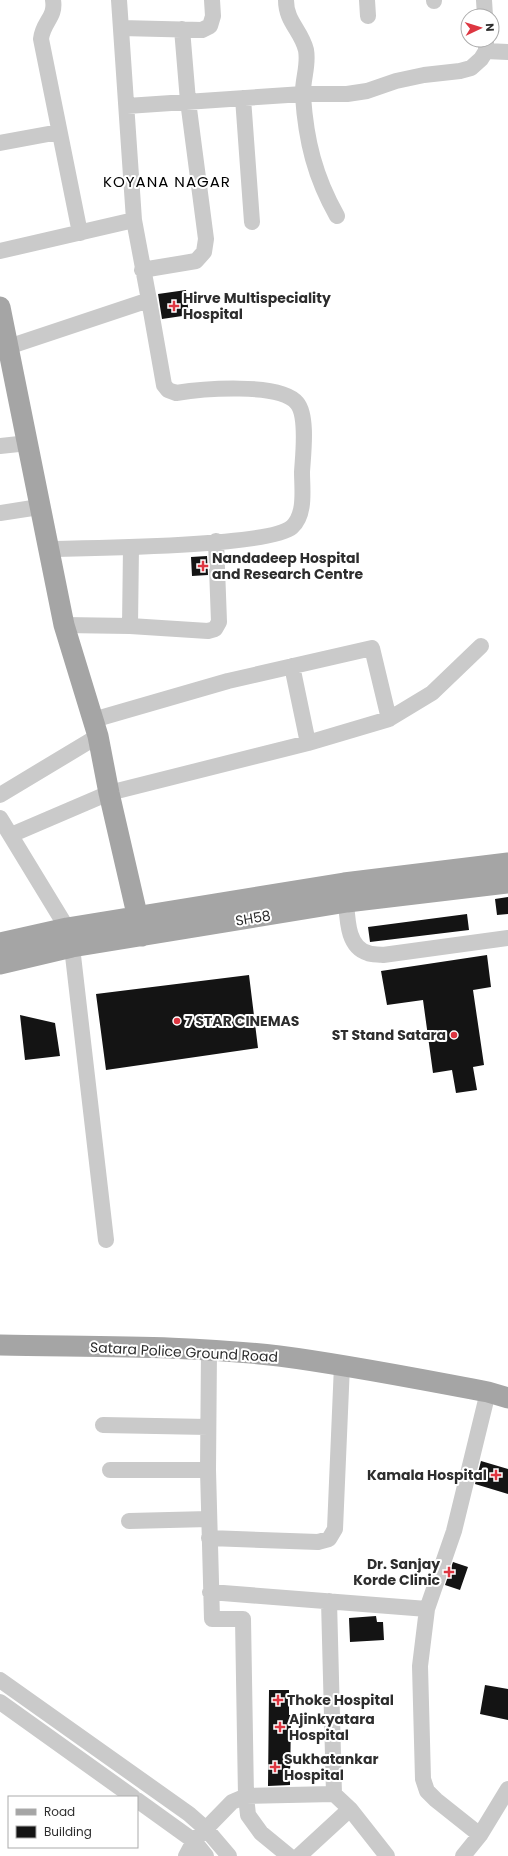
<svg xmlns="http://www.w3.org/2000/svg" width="508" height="1856" font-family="Poppins,sans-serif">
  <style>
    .building { fill: #141414 }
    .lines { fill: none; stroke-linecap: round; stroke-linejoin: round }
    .minor { stroke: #cacaca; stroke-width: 16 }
    .major { stroke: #a5a5a5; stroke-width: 21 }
    .poi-dot { fill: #dd3641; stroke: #fff; stroke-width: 1.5 }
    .labels { text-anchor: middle; stroke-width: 4; stroke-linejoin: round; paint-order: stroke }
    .poi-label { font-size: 14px; font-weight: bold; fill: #2d2d2d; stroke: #fff; text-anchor: start }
    .street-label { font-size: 14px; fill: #2d2d2d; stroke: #fff }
    .neighbourhood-label { font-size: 15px; letter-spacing: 1px; fill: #000; stroke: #fff }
  </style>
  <rect width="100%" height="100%" fill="#fff"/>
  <path class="building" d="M186,290L189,315L162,319L158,294Z
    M207,556L208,575L192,576L191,557Z
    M508,897V914L497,915L495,899Z
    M467,914L469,930L370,942L368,927Z
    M487,955L491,987L473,990L484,1065L473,1067L477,1090L456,1093L452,1070L433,1073L423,1000L387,1005L381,971Z
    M249,975L258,1048L106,1070L96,994Z
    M20,1015L55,1023L60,1056L25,1060Z
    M481,1461L508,1469V1494L475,1484Z
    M453,1562L468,1567L460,1590L445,1585Z
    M376,1616L377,1622H383L384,1640L350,1642L349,1618Z
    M485,1685L508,1689V1720L480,1714Z
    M269,1690H289V1715H291L290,1785L268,1786Z"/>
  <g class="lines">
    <path class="minor" d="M53,0C56,18 43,21 41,39L80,233
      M286,0C286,22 301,30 306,50C309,66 302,80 303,96C306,141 315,177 337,216
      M367,0L368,16
      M434,0V1
      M484,0L485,16
      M121,28L202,30L210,26L213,16L212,0
      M486,42V51L508,52
      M243,98L252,222
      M127,106L303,94H347L367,91L396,81L424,75L460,71L471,68L481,59L486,51
      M0,143L59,132
      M0,251L134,220L119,0
      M142,270L196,261L204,252L206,239L188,101L182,29
      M0,348L8,347L149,300L134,220
      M0,446L28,443
      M0,513L39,507
      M49,549C89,548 269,547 292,527C306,514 302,489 302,472C303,455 308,416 297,403C280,382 201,389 176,393L168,390L164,385L149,300
      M64,625L130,626L208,631L215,629L219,622L216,541
      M130,626L131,547
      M292,666L308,743
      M93,720L228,681L372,648L389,719
      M0,795L98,736
      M0,818L67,928L72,947L106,1240
      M11,835L109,793L308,743L389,719L432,693L481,646
      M345,890C348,911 344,946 368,953C372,955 379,954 383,955L508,938
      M209,1350L208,1470L212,1619H243L246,1796L248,1815L261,1833L289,1856
      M103,1425L208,1427
      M110,1470H208
      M129,1521L209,1519
      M209,1538L318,1542L329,1539L335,1529L342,1365
      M210,1592L427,1609
      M329,1601L334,1794L350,1809L387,1856
      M0,1680L189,1814L206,1829L229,1856
      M0,1702L133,1797
      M137,1800L194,1841L206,1856
      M480,1835L436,1800L427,1791L423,1779L420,1666L427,1609L454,1531L488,1392
      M186,1856L194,1841L232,1802L246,1796L334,1794
      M299,1856L350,1809
      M463,1856L480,1835L508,1789"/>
    <path class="major" d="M0,307L64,625L98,736L109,793L142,936
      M0,943L67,928L344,883L508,863
      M0,964L72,947L347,902L508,883
      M0,1345C93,1347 187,1345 279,1356C349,1365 418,1379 488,1392L508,1398"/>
  </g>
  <g class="poi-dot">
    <path d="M172 300h4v4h4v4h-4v4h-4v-4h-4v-4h4z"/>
    <path d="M201 560h4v4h4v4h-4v4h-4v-4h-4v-4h4z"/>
    <circle cx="177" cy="1021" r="4"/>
    <circle cx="454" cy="1035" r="4"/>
    <path d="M494 1469h4v4h4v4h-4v4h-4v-4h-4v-4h4z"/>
    <path d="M447 1566h4v4h4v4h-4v4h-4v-4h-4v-4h4z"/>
    <path d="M276 1694h4v4h4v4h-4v4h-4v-4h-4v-4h4z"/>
    <path d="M278 1721h4v4h4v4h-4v4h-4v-4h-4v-4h4z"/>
    <path d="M273 1761h4v4h4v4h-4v4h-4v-4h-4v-4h4z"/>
  </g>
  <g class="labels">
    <g class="poi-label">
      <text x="183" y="303">Hirve Multispeciality<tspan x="183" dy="16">Hospital</tspan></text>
      <text x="212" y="563">Nandadeep Hospital<tspan x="212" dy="16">and Research Centre</tspan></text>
      <text x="185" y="1026">7 STAR CINEMAS</text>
      <text x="446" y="1040" text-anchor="end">ST Stand Satara</text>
      <text x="487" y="1480" text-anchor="end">Kamala Hospital</text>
      <text x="440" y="1569" text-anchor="end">Dr. Sanjay<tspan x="440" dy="16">Korde Clinic</tspan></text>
      <text x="287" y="1705">Thoke Hospital</text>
      <text x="289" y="1724">Ajinkyatara<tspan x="289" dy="16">Hospital</tspan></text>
      <text x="284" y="1764">Sukhatankar<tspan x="284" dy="16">Hospital</tspan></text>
    </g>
    <g class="street-label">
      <text transform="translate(253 918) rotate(-9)" y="5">SH58</text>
      <text transform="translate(184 1352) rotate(3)" y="5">Satara Police Ground Road</text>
    </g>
    <g class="neighbourhood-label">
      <text x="167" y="187">KOYANA NAGAR</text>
    </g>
  </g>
  <rect x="8" y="1796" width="130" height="52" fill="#ffffff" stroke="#ababab"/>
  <rect x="16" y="1809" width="20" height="6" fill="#a5a5a5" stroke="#ababab"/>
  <text x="44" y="1816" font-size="12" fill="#2d2d2d">Road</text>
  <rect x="16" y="1826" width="20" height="12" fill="#141414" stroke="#ababab"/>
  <text x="44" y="1836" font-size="12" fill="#2d2d2d">Building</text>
  <g transform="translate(480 28) rotate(86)"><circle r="19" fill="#ffffff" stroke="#ababab"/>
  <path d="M0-3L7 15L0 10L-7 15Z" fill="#dd3641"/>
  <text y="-6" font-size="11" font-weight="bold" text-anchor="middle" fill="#2d2d2d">N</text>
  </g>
</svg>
